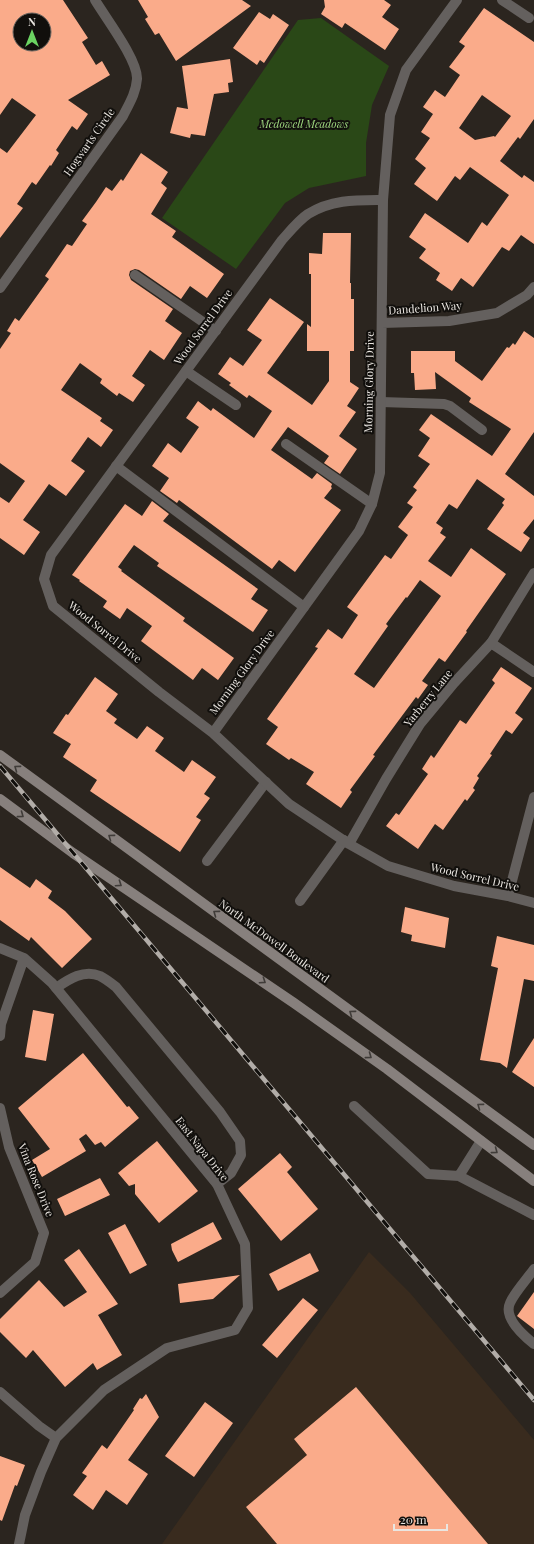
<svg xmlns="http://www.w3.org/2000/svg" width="534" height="1544" font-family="'Playfair Display',serif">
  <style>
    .commercial { fill: #392b1e }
    .green { fill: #2a4817 }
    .building { fill: #faab8a; fill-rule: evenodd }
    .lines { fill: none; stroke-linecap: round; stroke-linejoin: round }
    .service { stroke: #64605e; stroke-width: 10 }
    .minor { stroke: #64605e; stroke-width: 10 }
    .secondary { stroke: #87807d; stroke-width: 10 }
    .rail-casing { stroke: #b2ada8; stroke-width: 4.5 }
    .rail { stroke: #110f0c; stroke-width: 3; stroke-dasharray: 9; stroke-linecap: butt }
    .oneway { stroke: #403c39 }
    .labels { text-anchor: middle; stroke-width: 4; stroke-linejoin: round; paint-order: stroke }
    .park-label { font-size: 11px; font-style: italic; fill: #a2dd82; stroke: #110f0c }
    .street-label { font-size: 11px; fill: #eae6e1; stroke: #110f0c }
  </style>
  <rect width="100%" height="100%" fill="#2b251f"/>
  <path class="commercial" d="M369,1252L410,1293L534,1440V1544H162Z"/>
  <path class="green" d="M321,18L389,66L372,105L366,143V176L309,188L285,203L236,269L162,218L298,20Z"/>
  <path class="building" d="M0,0H63L88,38L82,42L96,65L102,61L110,75L68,100L88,114L77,130L72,126L56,150L59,153L51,166L50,165L36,185L32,182L17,204L23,208L0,238V148L7,153L36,115L12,98L0,115ZM20,20H44V44H20Z
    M138,0H242L251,6L176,61L159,33L155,35L145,19L148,17Z
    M324,0H384L391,5L382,17L399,29L385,50L345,23L342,28L321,14L325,7Z
    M484,8L534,42V119L520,139L518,137L500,161L522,178L524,175L534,182V244L521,235L509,251L502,247L473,287L461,278L452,291L436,280L440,273L419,258L426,249L409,237L425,213L468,243L482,222L487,226L509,195L470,167L460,180L455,176L437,201L414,184L426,168L415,159L430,138L421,132L433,114L423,107L435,90L445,97L460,75L449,67L465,46L459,42ZM482,95L511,116L495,137L494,136L475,140L459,128Z
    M259,12L270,19L273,14L289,25L264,63L260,60L257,65L233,48Z
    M230,59L233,82L228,83L229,92L214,94L205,136L191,134L190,138L170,133L177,107L188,109L182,66Z
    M141,153L168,172L161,183L167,188L151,214L176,231L172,237L224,274L207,298L190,286L181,299L139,270L135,269L130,271L129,275L131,280L173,309L165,321L182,333L164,360L150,350L132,376L145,385L133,402L119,393L117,396L100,383L102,379L80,363L61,390L102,418L100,421L113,430L101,447L88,437L71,461L85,471L66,496L49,484L42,494L23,520L40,532L24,555L0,538V497L9,503L25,481L0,463V349L11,333L7,331L15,318L19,321L49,279L45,276L67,244L72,246L87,224L82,221L96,202L106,187L112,191L121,179L123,181Z
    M323,233H351L350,283H351V299H354V351H350V382L359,388L347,406L356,412L339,436L357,449L340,474L324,463L329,456L288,427L271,450L312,479L317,473L332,484L331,487L332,488L324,498L341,510L295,572L279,560L272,569L179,500L177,503L160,491L169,478L152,466L168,443L181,453L199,427L186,418L198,401L211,411L213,408L254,438L272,411L249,395L247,398L229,385L231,383L218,374L230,357L243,366L262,340L247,330L270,298L304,322L267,373L312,405L329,381V351H307V324L311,327V274H309V253L322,254Z
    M524,331L534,338V432L505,474L534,496V519L523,533L530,538L521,552L487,529L504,505L502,503L505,499L477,479L457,509L449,504L436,523L443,528L440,533L446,537L428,561L451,577L471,548L506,574L466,631L467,632L445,662L439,658L422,681L428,685L418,699L416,697L373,755L375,756L350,790L352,792L341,808L306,784L314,772L291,758L289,760L266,744L278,727L267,719L318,648L315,647L328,629L342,639L358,615L347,607L385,555L391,559L408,535L398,527L413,507L407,503L417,490L413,487L430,464L418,456L430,438L419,430L431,414L492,456L511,429L469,402L471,398L435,372L436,389L415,390L414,373H411V351H455V361L482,381L507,347L509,348L513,343L515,345ZM420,580L441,596L374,688L354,674L388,626L386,624L406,597L407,598Z
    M152,501L169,514L163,521L258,589L251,599L268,610L253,632L157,566L159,563L134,545L118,567L122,570L121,571L185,618L183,621L234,658L218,680L202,668L193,680L141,641L152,626L127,608L120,619L103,607L107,601L79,581L80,580L72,575L125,504L142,516Z
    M501,667L532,688L515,713L523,719L512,734L506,730L490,754L492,755L477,776L479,778L473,788L475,790L467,801L465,799L443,830L435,824L418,849L386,826L396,813L399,815L428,774L422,769L431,755L434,758L460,720L466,724L495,683L492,680Z
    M95,677L118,694L106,711L117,719L114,723L137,739L147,726L164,738L155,751L184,772L192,760L216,777L204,794L210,798L196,817L201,820L180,852L90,791L97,780L63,757L71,744L53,733L66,714L68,715Z
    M0,867L30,888L36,879L52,891L48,898L65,911L92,939L62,968L31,937L29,941L0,920Z
    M405,907L449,918L445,948L411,941L412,935L401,932Z
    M497,936L534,945V981L524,979L507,1068L500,1063L480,1060L498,968L491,966Z
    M33,1010L54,1014L46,1061L25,1057Z
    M534,1038V1087L512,1072Z
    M83,1053L127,1107L129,1106L139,1118L105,1147L101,1142L95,1145L86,1134L79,1139L86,1151L42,1177L32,1160L50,1149L18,1108Z
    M157,1141L198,1191L159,1223L135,1194V1184L129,1186L118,1173Z
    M280,1153L292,1167L287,1172L318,1209L281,1241L238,1189Z
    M100,1178L110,1195L65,1216L57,1199Z
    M213,1222L222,1239L178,1262L172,1250L171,1244Z
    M125,1224L147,1265L130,1274L108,1233Z
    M79,1249L118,1304L98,1315L122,1355L97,1370L93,1363L65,1387L33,1350L26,1358L0,1332V1319L39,1280L64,1307L87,1292L64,1260Z
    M310,1253L319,1271L278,1291L269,1274Z
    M240,1275L213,1299L180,1303L178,1284Z
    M534,1292V1329L517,1316Z
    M303,1298L318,1310L277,1358L262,1345Z
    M356,1387L488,1544H277L246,1507L307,1455L294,1439Z
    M146,1394L159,1417L128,1460L148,1474L127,1505L106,1490L93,1510L73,1495L87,1476L82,1473L102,1445L107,1449L134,1410L133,1409L140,1398L142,1399Z
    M205,1402L233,1423L194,1477L165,1456Z
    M0,1456L25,1465L17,1486L15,1485L2,1521L0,1520Z"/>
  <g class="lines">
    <path class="service" d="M502,0L529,18
      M135,275L216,331
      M186,371L236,405
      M381,402L444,404L450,406L482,430
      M286,444L372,504
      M116,466L304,607
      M491,643L534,672
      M207,861L266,782
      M300,901L344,840
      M56,988C69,979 84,969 100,976C106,979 111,983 116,987L220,1112L240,1141L241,1155L231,1173L217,1184
      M354,1106L428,1174L459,1176L534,1215
      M459,1176L481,1141
      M534,1269C527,1279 514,1293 510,1303C503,1318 524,1336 534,1344"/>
    <path class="minor" d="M383,200C357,200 332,199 308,214C299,220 290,231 282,240L51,555L44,579L53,606L159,692L213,733L289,804L349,844L388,866L454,886L508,896L534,903
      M0,288L123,116C129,104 136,93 137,79C138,60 105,17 95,0
      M382,323L449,321L497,313L527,295L534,287
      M213,733L359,531L372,504L380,473L383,200L390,115L406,70L457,0
      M349,844L386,779L420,724L454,683L491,643L534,573
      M508,896L534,797
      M0,948L24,958L52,983L217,1184L245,1244L248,1308L235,1330L167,1348L104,1390L56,1438L41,1472L25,1515L19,1544
      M0,1036L1,1024L24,958
      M0,1108L9,1147L44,1233L35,1262L0,1293
      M0,1392L39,1426L56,1438"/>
    <path class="secondary" d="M0,755L534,1145
      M0,799L73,853L294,1003L387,1069L534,1181"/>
    <defs>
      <path id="rail" d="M0,766L534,1400"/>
    </defs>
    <use href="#rail" class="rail-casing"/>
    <use href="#rail" class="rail"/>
  </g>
  <defs><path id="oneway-chevron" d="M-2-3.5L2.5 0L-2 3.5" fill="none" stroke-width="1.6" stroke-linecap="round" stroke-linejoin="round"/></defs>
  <g class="oneway">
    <use href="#oneway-chevron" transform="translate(17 768) rotate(-144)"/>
    <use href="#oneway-chevron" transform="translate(21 815) rotate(36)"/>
    <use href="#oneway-chevron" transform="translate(111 837) rotate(-144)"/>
    <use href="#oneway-chevron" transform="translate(119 884) rotate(34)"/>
    <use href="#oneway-chevron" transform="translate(216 913) rotate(-144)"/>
    <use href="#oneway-chevron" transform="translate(263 981) rotate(34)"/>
    <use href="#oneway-chevron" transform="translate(352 1013) rotate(-144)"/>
    <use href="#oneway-chevron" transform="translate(369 1056) rotate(36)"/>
    <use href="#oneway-chevron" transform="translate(480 1106) rotate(-144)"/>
    <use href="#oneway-chevron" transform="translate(495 1151) rotate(37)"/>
  </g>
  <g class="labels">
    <g class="park-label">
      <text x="304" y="128">Mcdowell Meadows</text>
    </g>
    <g class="street-label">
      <text transform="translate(89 142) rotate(-55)" y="4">Hogwarts Circle</text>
      <text transform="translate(425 308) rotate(-4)" y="4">Dandelion Way</text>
      <text transform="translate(203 327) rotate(-54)" y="4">Wood Sorrel Drive</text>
      <text transform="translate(369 382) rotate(-89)" y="4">Morning Glory Drive</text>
      <text transform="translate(105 632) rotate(39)" y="4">Wood Sorrel Drive</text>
      <text transform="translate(242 672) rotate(-54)" y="4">Morning Glory Drive</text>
      <text transform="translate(428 698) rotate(-51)" y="4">Yarberry Lane</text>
      <text transform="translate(475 877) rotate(13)" y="4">Wood Sorrel Drive</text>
      <text transform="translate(274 941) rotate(36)" y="4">North McDowell Boulevard</text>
      <text transform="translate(202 1149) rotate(52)" y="4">East Napa Drive</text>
      <text transform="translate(36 1180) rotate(68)" y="4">Vina Rose Drive</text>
    </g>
  </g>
  <g transform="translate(32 32)"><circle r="19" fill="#110f0c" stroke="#686561"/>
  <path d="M0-3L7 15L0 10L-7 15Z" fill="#6bd362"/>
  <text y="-6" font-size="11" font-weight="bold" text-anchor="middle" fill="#eae6e1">N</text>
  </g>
  <path d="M394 1524v6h53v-6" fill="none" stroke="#eae6e1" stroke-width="2"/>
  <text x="400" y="1524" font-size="12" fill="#eae6e1" stroke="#110f0c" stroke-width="3" paint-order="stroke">20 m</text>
</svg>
